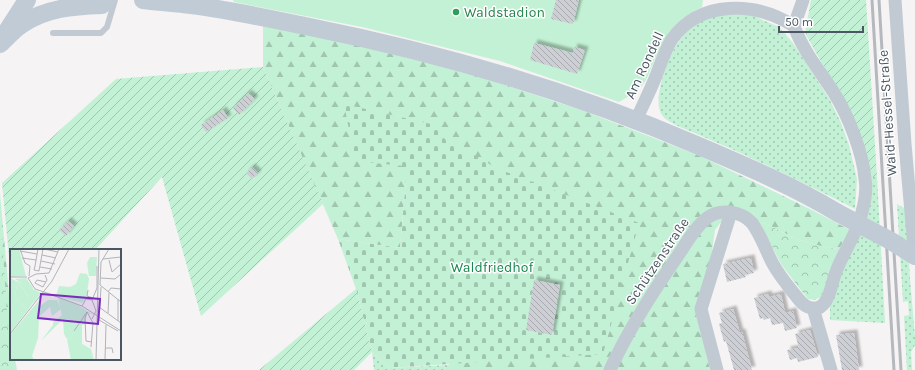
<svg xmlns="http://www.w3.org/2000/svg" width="915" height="370" font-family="Karla,sans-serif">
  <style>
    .grass { fill: url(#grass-dots) }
    .forest { fill: url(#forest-firs) }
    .cemetery { fill: url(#cemetery-stones) }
    .park { fill: url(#park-crowns) }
    .garden { fill: url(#garden-furrows) }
    .pitch { fill: #c3f1d5 }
    .building { fill: url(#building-back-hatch); filter: url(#shadow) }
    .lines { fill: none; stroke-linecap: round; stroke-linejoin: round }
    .service { stroke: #c1cad2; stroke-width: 6 }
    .minor { stroke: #c1cad2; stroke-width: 13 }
    .secondary { stroke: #c1cbd6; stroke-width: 18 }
    .rail { stroke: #b5b8bd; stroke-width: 3 }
    .secondary-bridge { stroke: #c1cbd6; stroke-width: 18 }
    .leisure-dot { fill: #2e9e5b; stroke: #fff; stroke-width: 1.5 }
    .labels { text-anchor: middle; stroke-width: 3; stroke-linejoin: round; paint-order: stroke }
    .leisure-label { font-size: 14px; fill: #27864d; stroke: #fff; text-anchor: start }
    .street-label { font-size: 14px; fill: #4a5661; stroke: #fff }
    .park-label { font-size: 14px; fill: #17864f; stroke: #fff }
    .inset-road { fill: none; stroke: #b1b4b9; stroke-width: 1 }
    .view { fill: #7b2cbf; fill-opacity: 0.15; stroke: #7b2cbf; stroke-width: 2 }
    .inset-edge { fill: none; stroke: #4a5661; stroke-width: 2 }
  </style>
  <defs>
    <pattern id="grass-dots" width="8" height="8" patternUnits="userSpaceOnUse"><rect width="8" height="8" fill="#c3f1d5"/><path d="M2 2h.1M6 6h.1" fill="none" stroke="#a0c6b0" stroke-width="1.8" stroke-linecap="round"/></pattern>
    <pattern id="forest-firs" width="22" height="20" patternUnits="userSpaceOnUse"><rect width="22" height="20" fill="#c3f1d5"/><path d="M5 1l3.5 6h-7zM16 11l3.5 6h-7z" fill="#a0c6b0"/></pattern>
    <pattern id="cemetery-stones" width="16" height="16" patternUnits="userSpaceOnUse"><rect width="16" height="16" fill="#c3f1d5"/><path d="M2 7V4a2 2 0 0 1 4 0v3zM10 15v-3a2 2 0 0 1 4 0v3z" fill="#a0c6b0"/></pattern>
    <pattern id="park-crowns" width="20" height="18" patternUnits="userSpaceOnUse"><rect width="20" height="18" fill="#c3f1d5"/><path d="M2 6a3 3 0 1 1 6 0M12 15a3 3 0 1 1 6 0" fill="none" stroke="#a0c6b0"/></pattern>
    <pattern id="garden-furrows" width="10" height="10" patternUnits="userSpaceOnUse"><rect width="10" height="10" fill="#c3f1d5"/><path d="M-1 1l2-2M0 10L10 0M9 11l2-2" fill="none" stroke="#a0c6b0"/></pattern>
    <pattern id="building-back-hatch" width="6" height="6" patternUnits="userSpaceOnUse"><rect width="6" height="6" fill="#cdcfd5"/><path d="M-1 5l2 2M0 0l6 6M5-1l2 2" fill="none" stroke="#a8abb0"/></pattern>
    <filter id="shadow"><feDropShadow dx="3.5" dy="-3.5" stdDeviation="1" flood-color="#0004"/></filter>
  </defs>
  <rect width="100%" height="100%" fill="#f5f3f3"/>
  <path class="grass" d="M721,14L751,15L779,27L793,43L830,100L841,123L849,145L857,179L855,209C804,183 752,157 699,135C689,130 668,124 662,115C654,103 662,77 667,65C673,49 681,34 696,24C703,19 713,17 721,14Z
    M870,177H877L885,323L830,320V308L819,298L833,262L850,230Z
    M897,204L906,209L910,279L915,337V345L911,352L912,370H907L904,316L909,315L908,301L903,302Z
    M372,352L389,368L449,365V370H374Z"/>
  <path class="forest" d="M263,26L341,41L469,73L584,111L700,156L810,209L850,230L839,249C807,245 791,237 763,222L761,225L753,215L736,209L724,218L715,230L701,328L710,370H449V365L406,179L400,248L338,239L263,67Z
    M0,193L11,316V359H15L17,370H0Z"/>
  <path class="cemetery" d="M344,104L435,125L447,142L478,157L496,168L639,223L603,354L389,368L372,352L356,289L338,239L400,248L406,179L404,166L355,161Z"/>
  <path class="park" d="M0,202L9,347L11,370H0Z
    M763,222C791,237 807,245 839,249L829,271L821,296L815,300L808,299L796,284L781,264L761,225Z"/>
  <path class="garden" d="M811,0H866L877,177H870L824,67L805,33Z
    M263,67L323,204L201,316L162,177L95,250H11V278L2,183L116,79Z
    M356,289L372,352L354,370H259Z"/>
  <path class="pitch" d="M233,0H703L702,7C672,22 666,34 653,64C650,70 648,78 644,83C638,91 628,97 619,102L500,61L362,27L234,2Z"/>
  <path class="building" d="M556,0H579L573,24L551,19Z
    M534,43L573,53L574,47L585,50L577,74L530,60Z
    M248,93L255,99L239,115L233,108Z
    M223,110L228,118L206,132L201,125Z
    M252,167L258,173L252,179L246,173Z
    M68,221L74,226L66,236L59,230Z
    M751,258L754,273L745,275L746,277L727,282L723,264Z
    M534,280L560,285L552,335L526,330Z
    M768,294L769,297L781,294L785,313L793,311L797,328L785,331L783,323L772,325L770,318L764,320L763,318L760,319L754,298Z
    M733,309L740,333L742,332L752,370H734L726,341L724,342L719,324L722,323L719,313Z
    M810,330L818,357L798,362L797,358L790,360L787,350L799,348L795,334Z
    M854,333L859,370H842L836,335Z"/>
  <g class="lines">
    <path class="service" d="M53,33H101L107,27L115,0"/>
    <path class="minor" d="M895,0L905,144L915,258
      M794,26L803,0
      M636,120C643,105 650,91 656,76C661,63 665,50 672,39C700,0 755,1 794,26
      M813,308L831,370
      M610,370C628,330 652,293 677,257C686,244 694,228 707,218C720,208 741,211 752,223C761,235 766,251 773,264C779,275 788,286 796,296C799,300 803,305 808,307C825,314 830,293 833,281C839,256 857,237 862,212C865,201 867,190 865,179C863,153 848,115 834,93C820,71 803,51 794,26
      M717,370L701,309L731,212"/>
    <path class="secondary" d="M143,0C159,2 175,3 191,5C231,10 271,19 310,27C444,54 574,92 699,146C746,166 795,187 838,213
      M7,31L27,0
      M0,44C7,38 13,30 21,25C45,8 74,6 102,5L107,0"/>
    <path class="rail" d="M872,0L894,370
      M879,0L901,370"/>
    <path class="secondary-bridge" d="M838,213L891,241L915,256"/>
  </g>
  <circle class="leisure-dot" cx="456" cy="12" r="4"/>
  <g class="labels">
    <g class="leisure-label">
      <text x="464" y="17">Waldstadion</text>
    </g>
    <g class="street-label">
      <text transform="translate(644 65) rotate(-65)" y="5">Am Rondell</text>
      <text transform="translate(887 113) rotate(-94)" y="5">Waid-Hessel-Straße</text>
      <text transform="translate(657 261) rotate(-56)" y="5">Schützenstraße</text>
    </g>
    <g class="park-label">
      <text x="492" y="272">Waldfriedhof</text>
    </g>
  </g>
  <g transform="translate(10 249)">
    <rect width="111" height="111" fill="#f5f3f3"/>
    <path d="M0,0H9L16,27L0,28ZM16,29L23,39L22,42L5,30ZM7,35L13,39L18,48L26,50L18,60L10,55L5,48ZM53,70L58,72L57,78L65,80L61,89L57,90L54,85Z" fill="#c3f1d5"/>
    <path d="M0,29L31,44L0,84ZM7,35L13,39L19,49L26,51L18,60L10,55L5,48ZM48,48L68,56L84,66L77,64L75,75L72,76V95L81,100L84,111H61L57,90L61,89L65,80H55L57,76L53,74L68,72L51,63Z" fill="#c3f1d5" fill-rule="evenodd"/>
    <path d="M53,54L71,63L68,72L53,70L51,63L55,64L56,59Z" fill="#c3f1d5"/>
    <path d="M30,50L28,89L22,107L24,111H0V86Z" fill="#c3f1d5"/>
    <path d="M38,51H47L51,60L42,67L40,58L30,67V57ZM52,66L53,70L31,92L43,76V73Z" fill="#c3f1d5"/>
    <path d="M80,8H87L86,27H79L77,14ZM70,24L77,25L79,30L76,50L72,54L46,47L49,37L60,38L66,35Z" fill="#c3f1d5"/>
    <path class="inset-road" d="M10,0L15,14L20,17L19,27M34,0L48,3M99,0L91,13L90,36L111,53M10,2L27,5M32,6L46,9M12,9L26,11M93,10L111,8M99,11L102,23L111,15M31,12L45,15M25,17L24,21L29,22L33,0M25,17L28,0M30,18L42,20M35,26L37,31L34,36L33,38L25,34L27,31L36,33M0,28H17M18,29L26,25L39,24L49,0H54M18,29L25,40L34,43M91,29L105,30L111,25M91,38L89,71L108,82M78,41L77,47L83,49M34,43L72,57L111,82M98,43L101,39L111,40M108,50V72M82,51L87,39V17M72,57L76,50L82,51M89,58L111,74M77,63L83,74L81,98M77,63L75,69L76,92L82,93M98,64L99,44M82,70L86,62L82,51M64,82L77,63M0,85L42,32L59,0M95,99H102L103,104M86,111L89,0M95,111L96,76"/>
    <path class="view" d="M31,45L90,50L88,75L28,69Z"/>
    <rect width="111" height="111" class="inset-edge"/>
  </g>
  <path d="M779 26v6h84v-6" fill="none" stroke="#4a5661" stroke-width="2"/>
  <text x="785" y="26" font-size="12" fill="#4a5661" stroke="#ffffff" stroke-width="3" paint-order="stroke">50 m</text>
</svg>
